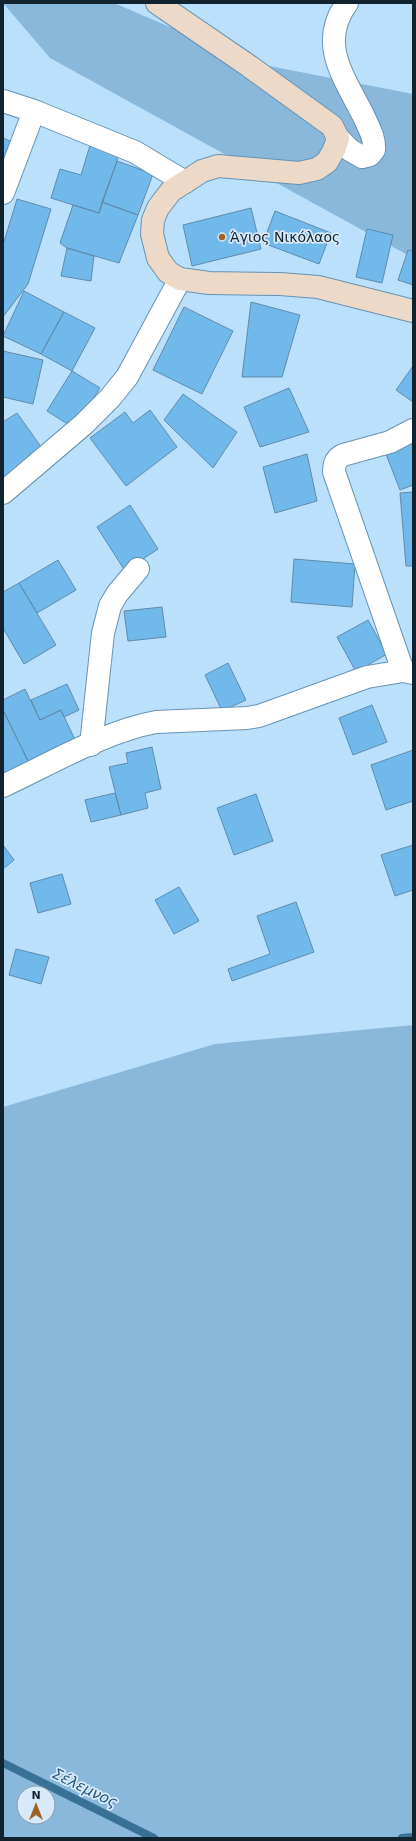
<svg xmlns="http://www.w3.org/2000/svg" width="416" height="1841" font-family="'DejaVu Sans',sans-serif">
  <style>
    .green { fill: #89b8db; fill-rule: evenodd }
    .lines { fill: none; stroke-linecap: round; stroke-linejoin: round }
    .stream { stroke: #397196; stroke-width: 8 }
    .building { fill: #72b9eb; stroke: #5f8bac }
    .street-casing { stroke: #6693b4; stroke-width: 24 }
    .secondary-casing { stroke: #6693b4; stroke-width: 24 }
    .street { stroke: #fff; stroke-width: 22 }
    .secondary { stroke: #edd9c7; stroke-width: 22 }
    .poi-dot { fill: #9f6126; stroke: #d8eaf9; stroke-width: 1.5 }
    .labels { text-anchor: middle; stroke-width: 3.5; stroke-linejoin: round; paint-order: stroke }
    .poi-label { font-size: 14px; fill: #10232f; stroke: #d8eaf9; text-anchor: start }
    .water-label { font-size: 15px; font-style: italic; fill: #24587b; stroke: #d8eaf9 }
  </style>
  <rect width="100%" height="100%" fill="#bae0fc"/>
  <path class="green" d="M3,3H114L254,63L413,94V258L50,58Z
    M413,1025V1838H3V1107L215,1044ZM24,1793H48V1817H24Z"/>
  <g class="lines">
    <path class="stream" d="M3,1763L154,1838
      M402,1838L413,1837"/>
  </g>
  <path class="building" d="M3,138L15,143L3,178Z
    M91,142L118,151L117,161L99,213L51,198L60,169L81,175Z
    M117,161L153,174L138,215L102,202Z
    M17,199L51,209L28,284L3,317V245Z
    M102,202L138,215L119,263L67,248L60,243L73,205L99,213Z
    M251,208L261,249L192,266L183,225Z
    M275,211L331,233L319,264L263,243Z
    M367,229L393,235L382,283L356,277Z
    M67,248L94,256L91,281L61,276Z
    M408,250L413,251V285L398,280Z
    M24,291L64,312L41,354L3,336Z
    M251,302L300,315L282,377H242Z
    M184,307L233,331L202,394L153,370Z
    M64,312L95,328L72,371L41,354Z
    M3,351L43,360L33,404L3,397Z
    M413,366V402L396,390Z
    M72,371L100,388L74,428L47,411Z
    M289,388L309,432L260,447L244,407Z
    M183,394L237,432L213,468L164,420Z
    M150,410L177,447L126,486L90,438L125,412L133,423Z
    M17,413L44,451L3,482V422Z
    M413,437V485L400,490L384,449Z
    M307,454L317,501L275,513L263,467Z
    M413,492V566H406L400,493Z
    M130,505L158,549L125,571L97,527Z
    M294,559L355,564L352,607L291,602Z
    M58,560L76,590L37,613L19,583Z
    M19,583L56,645L24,664L3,628V592Z
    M162,607L166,637L128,641L124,611Z
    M368,620L387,654L356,672L337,637Z
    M228,663L246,700L222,711L205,675Z
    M67,684L79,710L64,717L61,710L40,720L31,700Z
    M25,689L40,720L61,710L76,742L30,765L3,710V700Z
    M372,705L387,742L353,755L339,718Z
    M3,710L30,765L3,777Z
    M152,747L161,789L145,793L148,808L121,815L109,767L128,763L126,753Z
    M413,750V801L386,810L371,765Z
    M115,793L121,815L91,822L85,800Z
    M256,794L273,841L234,855L217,808Z
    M3,845L14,860L3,869Z
    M413,845V890L395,896L381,855Z
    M62,874L71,904L38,913L30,883Z
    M179,887L199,921L174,934L155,900Z
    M296,902L314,952L232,981L228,969L270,954L257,916Z
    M16,949L49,957L41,984L9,975Z"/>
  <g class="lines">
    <defs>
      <path id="street" d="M3,101L34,111
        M338,138L350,150L362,157L370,155L374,150C375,138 369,128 364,117C345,78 317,44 347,3
        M3,193L34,111L135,152L185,182
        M3,493L84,424L110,398L127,377L180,279
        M403,671L334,472C334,463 336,459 343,455L390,442L413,430
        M91,745L103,633L110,606L117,594L138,569
        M3,786C50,764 106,731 156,722L247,718L259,716L367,677L403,671L413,673"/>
      <path id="secondary" d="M157,3L249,66L332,126L338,138L334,150L327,162L317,169L299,173L218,166L202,171L185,182L171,191L158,208L153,220L152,234L158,258L168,272L180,279L209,283L280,284L318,287L413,311"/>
    </defs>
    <use href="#street" class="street-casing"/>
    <use href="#secondary" class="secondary-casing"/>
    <use href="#street" class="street"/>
    <use href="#secondary" class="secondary"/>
  </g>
  <circle class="poi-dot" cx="222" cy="237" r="4"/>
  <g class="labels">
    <g class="poi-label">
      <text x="230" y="242">Άγιος Νικόλαος</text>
    </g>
    <g class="water-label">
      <text transform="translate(85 1788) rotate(26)" y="5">Σέλεμνος</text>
    </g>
  </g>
  <rect width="416" height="1841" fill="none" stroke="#10232f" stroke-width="8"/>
  <g transform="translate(36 1805)"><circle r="19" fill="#d8eaf9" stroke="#889aa8"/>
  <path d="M0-3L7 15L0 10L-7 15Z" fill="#9f6126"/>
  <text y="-6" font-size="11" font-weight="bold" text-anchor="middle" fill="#10232f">N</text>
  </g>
</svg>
